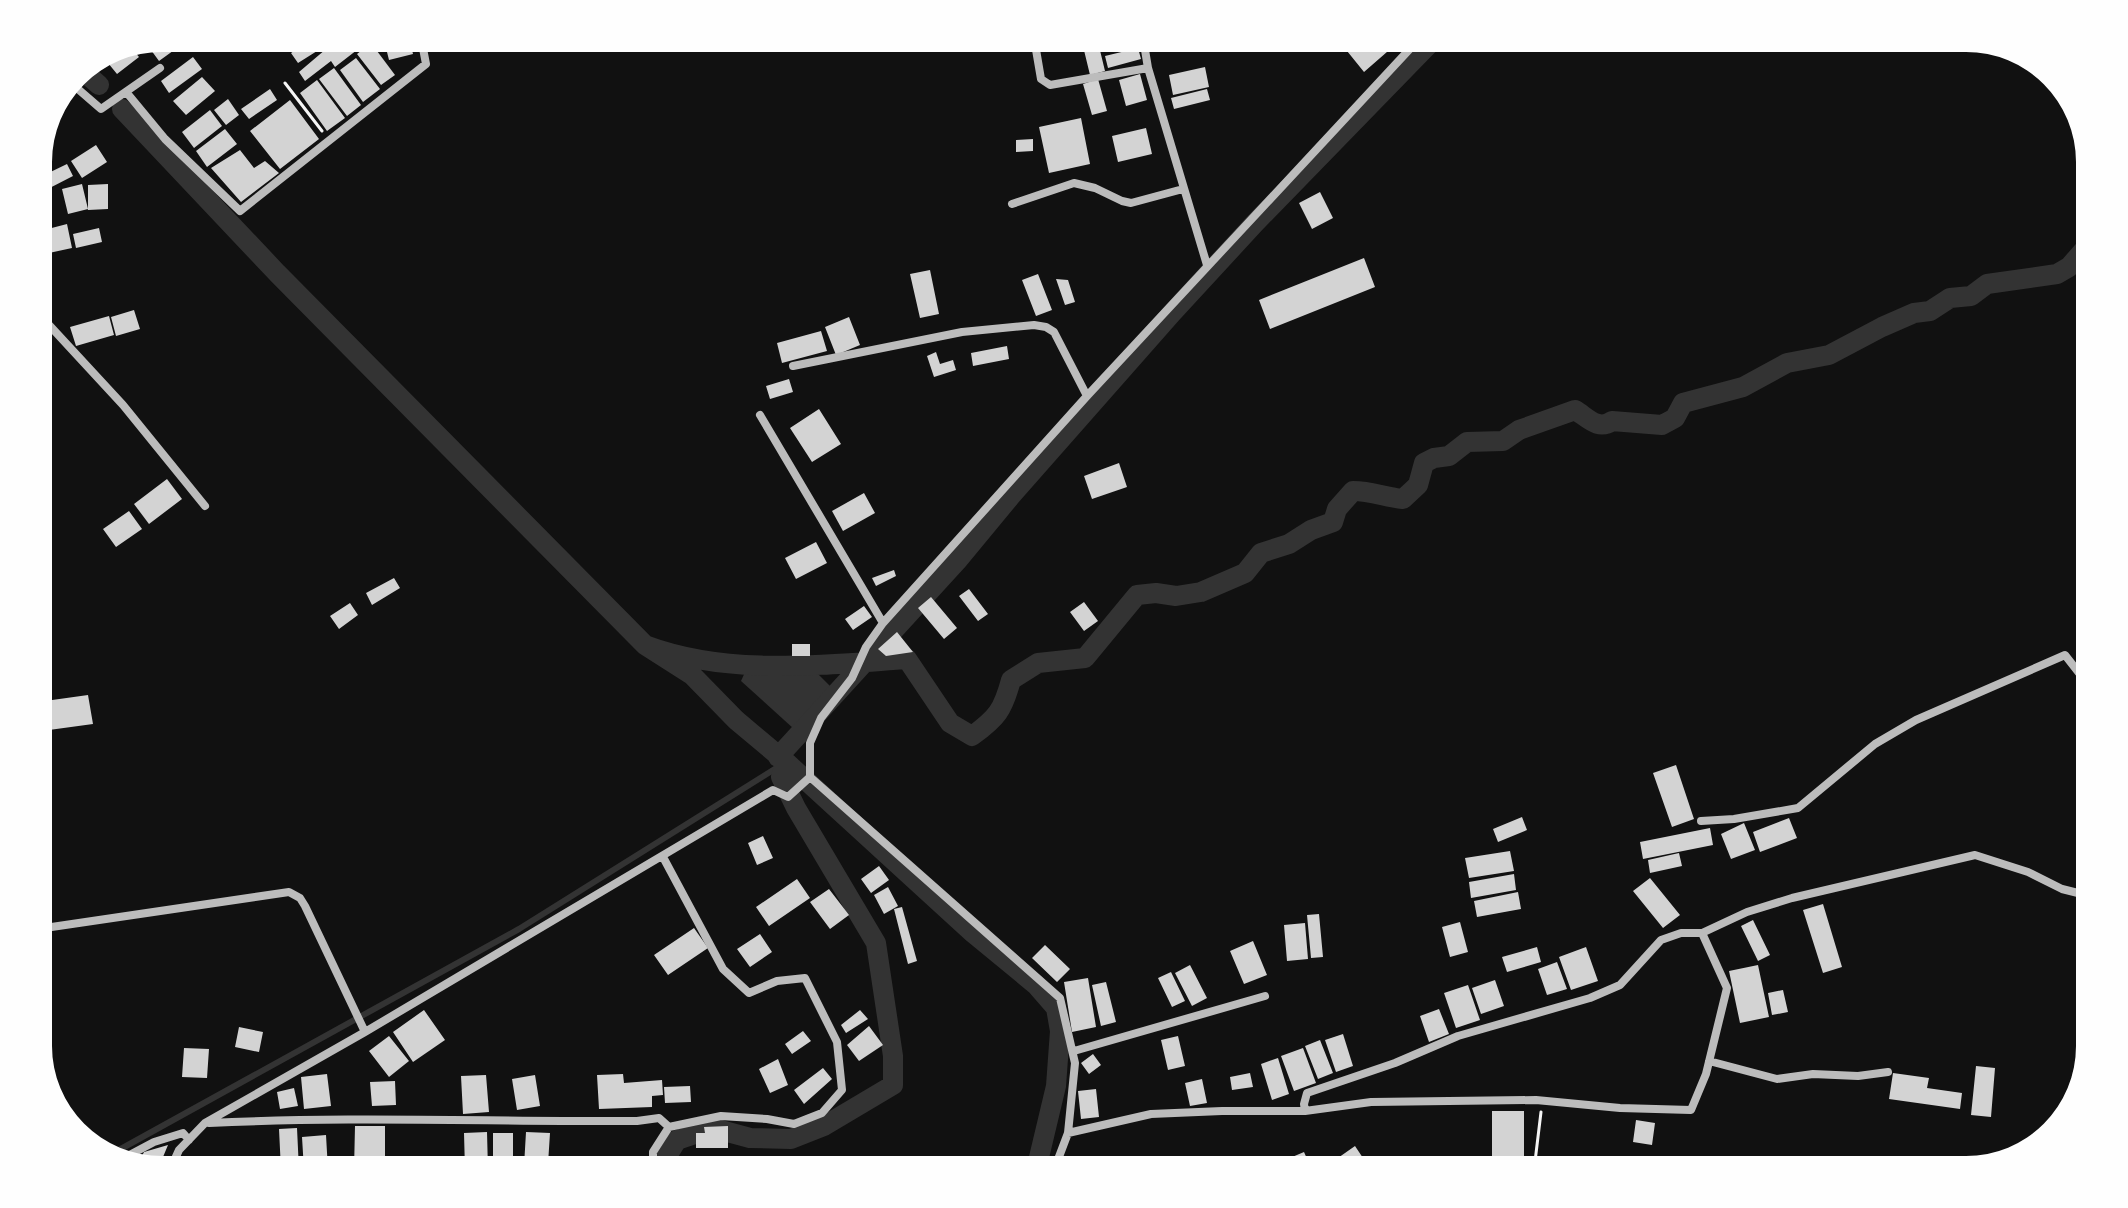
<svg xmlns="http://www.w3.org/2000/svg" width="2128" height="1208" font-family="Lato,sans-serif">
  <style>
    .water { fill: #333 }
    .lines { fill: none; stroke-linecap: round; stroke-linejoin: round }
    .stream { stroke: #333; stroke-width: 6 }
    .canal { stroke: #333; stroke-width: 20 }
    .building { fill: #d3d3d3 }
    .path { stroke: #f5f5f5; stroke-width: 3 }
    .minor { stroke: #bcbcbc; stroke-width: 8 }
  </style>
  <rect width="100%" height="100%" fill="#111"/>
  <path class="water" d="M746,670L815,671L831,687L794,729L741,681Z"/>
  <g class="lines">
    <path class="stream" d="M108,1156L519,929L786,762"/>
    <path class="canal" d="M83,71L99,85
      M122,109L277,273L645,645L692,675L736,720L786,762L973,933L1036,985L1056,1008L1060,1031L1056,1086L1036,1170
      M645,645C728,676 820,665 907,659L950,723L972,736C997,718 1003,710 1011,680L1038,663L1085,658L1137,595L1156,593L1176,596L1201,592L1245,573L1261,553L1289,544L1311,530L1333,522L1337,509L1353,491C1371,491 1385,497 1403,499L1418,485L1424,463L1434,458L1449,456L1467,442L1503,441L1519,430L1575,410C1587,417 1598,431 1612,421L1662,425L1675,418L1683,403L1743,387L1787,363L1829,355L1882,327L1914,313L1930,311L1950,298L1971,296L1987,284L2057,274L2069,267L2090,243
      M778,757L957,561L1010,497L1173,312L1255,223L1435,38
      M665,1170L662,1164L677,1140L713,1128L750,1138L791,1139L824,1126L893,1085V1056L876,943L796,808L781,777L786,762"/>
  </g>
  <path class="building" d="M168,38L177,48L159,61L151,50Z
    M313,38H320L325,46L298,63L291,53Z
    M339,38H362L366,43L335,67L331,61L305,81L299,72Z
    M394,38H409L413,54L389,60L384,40Z
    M1042,38H1080V45H1042Z
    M1097,38L1105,71L1090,75L1082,42Z
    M1352,38H1403L1364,72L1343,46Z
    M371,43L395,75L381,85L357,54Z
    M1138,48L1141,59L1108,68L1105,56Z
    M133,50L139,57L117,74L108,63Z
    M193,57L202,69L169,93L161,81Z
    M356,58L380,89L363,102L340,70Z
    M1205,67L1209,87L1173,95L1169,75Z
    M334,68L361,105L347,116L319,79Z
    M1140,74L1147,100L1126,106L1119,80Z
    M202,77L215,91L186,115L173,101Z
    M1098,79L1107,111L1092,115L1083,84Z
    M317,80L345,118L327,131L300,93Z
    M270,89L277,100L249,119L241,109Z
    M1207,89L1210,100L1174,109L1171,98Z
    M228,99L239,115L226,125L214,110Z
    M290,100L319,139L280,169L250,131Z
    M210,110L222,126L194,148L182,132Z
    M1081,118L1090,164L1049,173L1039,127Z
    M1146,128L1152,154L1118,162L1112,136Z
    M225,129L237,144L207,167L196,151Z
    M1033,139V151L1016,152V140Z
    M96,145L107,162L82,178L71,161Z
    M240,150L254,168L265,161L279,173L241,202L211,168Z
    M67,164L73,176L38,194V178Z
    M82,184L88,209L68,214L62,189Z
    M108,184V209L88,210V185Z
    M1320,192L1333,218L1312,229L1299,203Z
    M67,224L72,248L49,253L44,230Z
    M99,228L102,242L76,248L73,234Z
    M44,256L51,277L38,281V258Z
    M1364,258L1375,287L1270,329L1259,300Z
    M930,270L939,314L920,318L910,274Z
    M1038,274L1052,310L1036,316L1022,280Z
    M1056,279L1068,280L1075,302L1065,305Z
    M134,310L140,329L116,336L111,317Z
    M109,316L114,335L76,346L70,327Z
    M849,317L860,345L836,355L825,327Z
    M821,331L827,351L782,363L777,343Z
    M1007,346L1009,359L973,366L971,353Z
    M936,352L940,364L953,360L956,370L934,377L927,356Z
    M789,379L793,392L770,399L766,386Z
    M819,409L841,444L812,462L790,428Z
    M1119,463L1127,487L1092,499L1084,476Z
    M167,479L182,499L149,524L134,504Z
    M864,493L875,513L843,531L832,511Z
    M129,511L142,529L116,547L103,529Z
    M816,542L827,563L796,579L785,558Z
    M894,570L896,576L876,586L872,578Z
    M394,578L400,588L372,605L366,593Z
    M969,589L988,614L978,621L959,596Z
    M931,597L957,628L944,639L918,608Z
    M1084,602L1098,621L1084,631L1070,612Z
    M350,603L358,615L339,629L330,616Z
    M864,606L872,617L853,630L845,619Z
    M897,632L913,652L886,656L878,649Z
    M792,644H810V656H792Z
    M88,695L93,724L49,730L45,701Z
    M1676,765L1694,819L1672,827L1653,773Z
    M1522,817L1527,830L1498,842L1493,829Z
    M1789,818L1797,838L1760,852L1753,832Z
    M1744,823L1755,850L1731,859L1721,834Z
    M1710,828L1713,845L1643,859L1640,842Z
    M763,836L773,858L757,865L748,843Z
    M1510,851L1514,871L1469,878L1465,858Z
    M1679,853L1682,866L1650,873L1648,860Z
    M879,866L889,880L871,893L861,879Z
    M1514,874L1516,890L1471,898L1469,882Z
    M1650,878L1680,915L1663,928L1633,891Z
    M797,879L810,898L769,926L756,907Z
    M888,887L898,906L884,914L874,895Z
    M829,889L849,915L830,929L810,902Z
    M1518,892L1521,909L1477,917L1474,901Z
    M1823,904L1842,967L1823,973L1803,910Z
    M902,907L917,961L908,964L894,909Z
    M1319,914L1323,957L1311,958L1307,915Z
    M1753,920L1770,955L1758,961L1741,926Z
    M1460,922L1468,952L1450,957L1442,927Z
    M1305,923L1308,959L1287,961L1284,925Z
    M694,928L708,948L668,975L654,955Z
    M760,934L772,952L750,967L737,949Z
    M1253,941L1267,975L1244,984L1230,951Z
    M1045,945L1070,969L1057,982L1032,958Z
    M1537,947L1541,962L1507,972L1502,957Z
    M1586,947L1598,981L1571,990L1559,957Z
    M1557,962L1567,989L1547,995L1538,969Z
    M1190,965L1207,998L1192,1006L1175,973Z
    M1758,965L1769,1017L1740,1023L1729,971Z
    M1171,972L1185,1001L1172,1007L1158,978Z
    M1088,978L1096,1027L1072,1032L1064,982Z
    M1495,980L1504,1006L1481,1014L1472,988Z
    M1106,982L1116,1022L1101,1026L1092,985Z
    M1468,985L1480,1020L1456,1028L1444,993Z
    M1783,990L1788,1012L1772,1015L1768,993Z
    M1439,1009L1449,1034L1429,1042L1420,1016Z
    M424,1010L445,1040L413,1062L393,1032Z
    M860,1010L868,1019L846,1033L841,1025Z
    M869,1026L883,1045L859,1061L847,1045Z
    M239,1027L263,1032L259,1052L235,1047Z
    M803,1031L811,1041L792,1054L785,1044Z
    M1343,1034L1353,1066L1336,1072L1325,1040Z
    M389,1036L409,1061L389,1077L369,1051Z
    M1178,1036L1185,1066L1168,1070L1161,1040Z
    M1320,1040L1333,1073L1318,1079L1305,1046Z
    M184,1048L209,1049L207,1078L182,1077Z
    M1303,1048L1316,1083L1294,1091L1281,1056Z
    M1093,1054L1101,1065L1089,1074L1081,1063Z
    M1278,1058L1289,1094L1272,1100L1261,1064Z
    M778,1059L788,1085L770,1093L759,1069Z
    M1976,1066L1995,1068L1991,1117L1971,1115Z
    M823,1068L832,1079L804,1104L794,1090Z
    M1250,1073L1253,1087L1232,1090L1230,1077Z
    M1893,1073L1929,1078L1927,1088L1962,1093L1960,1109L1889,1099Z
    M327,1074L331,1106L304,1109L301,1077Z
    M623,1074L624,1083L662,1080L663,1095L652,1096V1107L599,1109L597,1075Z
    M486,1075L489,1112L463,1114L461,1076Z
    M535,1075L540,1106L517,1110L512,1079Z
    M1202,1079L1207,1103L1190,1106L1185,1083Z
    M395,1081L396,1105L372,1106L370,1082Z
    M690,1086L691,1102L665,1103L664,1087Z
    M294,1088L298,1106L280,1109L277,1092Z
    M1096,1089L1099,1117L1081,1119L1078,1091Z
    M1492,1111H1524V1157H1492Z
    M1636,1120L1655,1123L1652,1145L1633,1142Z
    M355,1126H385V1170H354Z
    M728,1126V1148H696V1133H705L704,1127Z
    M297,1128L299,1170H281L279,1129Z
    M487,1132L488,1170H465L464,1133Z
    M526,1132L550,1133L548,1164L524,1166Z
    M493,1133H513V1169H493Z
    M326,1135L328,1170H304L302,1137Z
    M168,1145L158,1169L129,1161L142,1156L144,1152Z
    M1355,1146L1371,1170H1342L1335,1160Z
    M1304,1152L1312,1170H1281L1278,1163Z
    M1175,1157H1204V1168L1175,1169Z
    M1105,1159L1106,1170H1066L1065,1162Z"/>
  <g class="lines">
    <path class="path" d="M285,83L322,131
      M1534,1170L1541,1112"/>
    <path class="minor" d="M1034,38L1041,79L1050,85L1148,68L1143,38
      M1148,68L1207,265
      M71,83L101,109L160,68
      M127,93L165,139L240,211L426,64L421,38
      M1012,204L1074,183L1095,188L1122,201L1131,203L1183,189
      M38,313L123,405L205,506
      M793,366L962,332L1034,325L1046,327L1054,332L1087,396
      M760,415L883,623
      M1701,821L1734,819L1798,808L1875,744L1916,720L2065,655L2090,687
      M38,929L289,892L300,898L305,906L365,1032
      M1074,1051L1265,996
      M1709,1061L1777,1079L1813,1074L1858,1076L1888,1072
      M1305,1111L1304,1104L1307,1093L1395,1063L1458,1036L1590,998L1620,985L1661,940L1681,933H1702
      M209,1123C352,1116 494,1122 637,1121L659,1118L669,1127
      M1068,1133L1151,1114L1222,1111H1305L1371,1102L1536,1100L1620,1108L1691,1110L1706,1074L1727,988L1702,933L1747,912L1792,898L1975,855L2028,872L2062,889L2090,896
      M122,1159L154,1142L183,1133L189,1140
      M170,1170L179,1150L205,1123L365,1032L773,790L788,797L810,777
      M653,1170V1152L669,1127L721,1116L767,1119L794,1124L822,1113L842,1090L837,1042L805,978L777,981L749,993L723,969L663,857
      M1054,1170L1068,1133L1075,1063L1060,998L810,777V743L821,718L852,678L866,647L883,623L1087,396L1420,38"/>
  </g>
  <path d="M0 0H2128V1208H0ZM162 52H1966A110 110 0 0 1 2076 162V1046A110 110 0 0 1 1966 1156H162A110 110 0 0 1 52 1046V162A110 110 0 0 1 162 52Z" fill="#fefefe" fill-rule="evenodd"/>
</svg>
